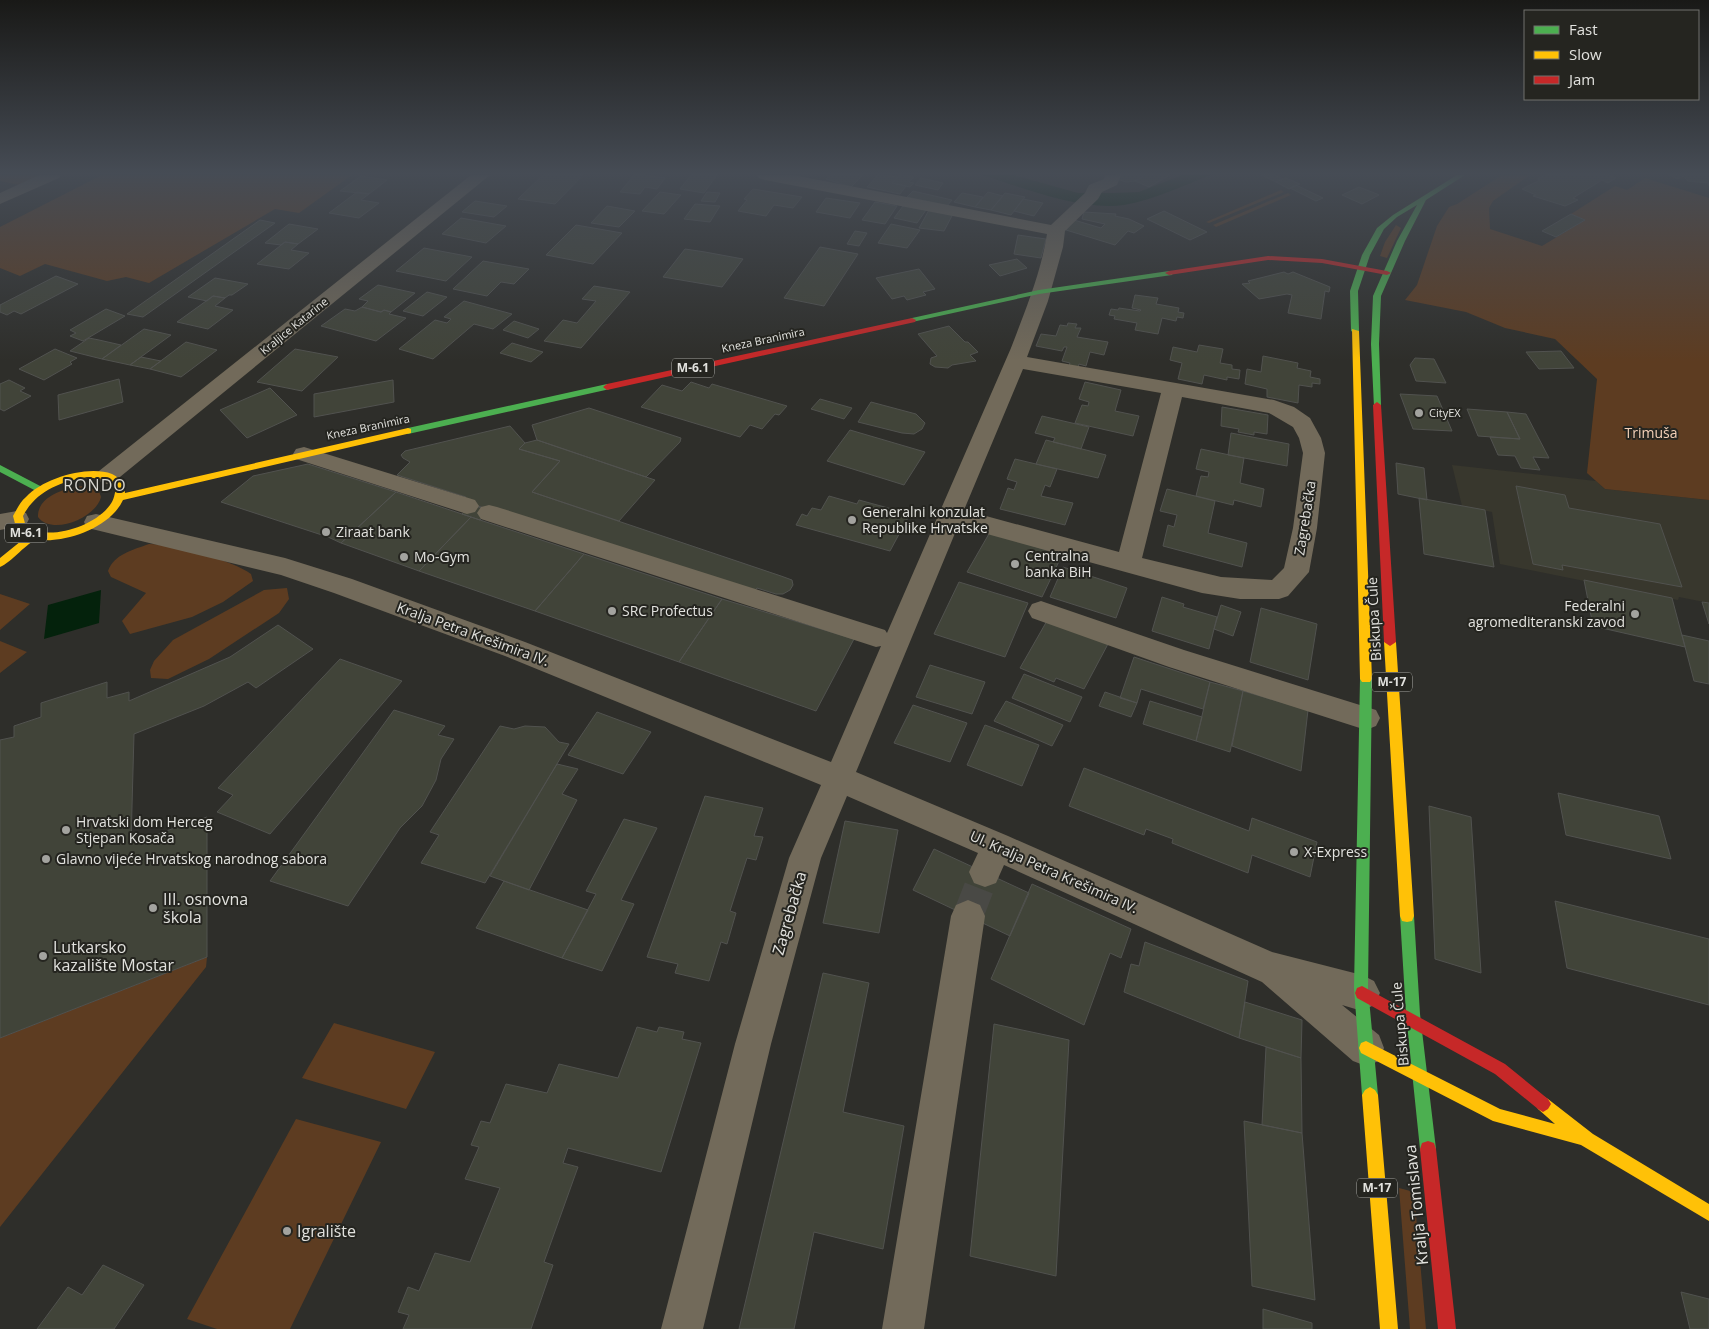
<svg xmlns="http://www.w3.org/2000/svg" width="1709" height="1329" font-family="'Open Sans',sans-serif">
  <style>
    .built { fill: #38372d }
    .green { fill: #5d3c21 }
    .water { fill: #04220c }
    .building { fill: #414439; stroke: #51524f }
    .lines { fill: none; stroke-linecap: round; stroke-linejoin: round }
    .street-tunnel { stroke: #494945; stroke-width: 30; stroke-dasharray: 30 15; stroke-linecap: butt }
    .street { fill: #726a5a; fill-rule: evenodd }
    .fast { fill: #4caf50; fill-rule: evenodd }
    .slow { fill: #ffc107; fill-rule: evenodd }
    .jam { fill: #c62828; fill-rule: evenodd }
    .poi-dot { fill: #a3a39f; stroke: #252520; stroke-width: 2 }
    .labels { text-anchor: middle; stroke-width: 4; stroke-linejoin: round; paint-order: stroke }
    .far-street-label { font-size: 11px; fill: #e2e2de; stroke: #252520 }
    .far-poi-label { font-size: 11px; fill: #e2e2de; stroke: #252520; text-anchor: start }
    .shield { fill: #252520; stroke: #a9a9a5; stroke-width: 1 }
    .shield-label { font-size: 12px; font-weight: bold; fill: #e2e2de }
    .park-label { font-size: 14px; fill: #f5d1b8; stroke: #252520 }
    .poi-label { font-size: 14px; fill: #e2e2de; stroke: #252520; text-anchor: start }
    .street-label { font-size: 14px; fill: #e2e2de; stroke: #252520 }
    .quarter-label { font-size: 16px; letter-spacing: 1px; fill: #d7d6d0; stroke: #252520 }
    .near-poi-label { font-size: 16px; fill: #e2e2de; stroke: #252520; text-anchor: start }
    .near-street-label { font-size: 16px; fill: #e2e2de; stroke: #252520 }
  </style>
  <rect width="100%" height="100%" fill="#2e2e2a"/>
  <path class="built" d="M1452,465L1596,481L1605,489L1709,500V603L1679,597L1678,600L1500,564L1492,512L1462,506Z"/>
  <path class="green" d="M0,175H39L19,185L0,181Z
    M102,175H352L299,213L275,209L149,283L126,277L107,281L45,264L20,276L0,268V227Z
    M1502,175H1530L1493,201L1489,208L1490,229L1542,246L1585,220L1571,214L1615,186L1627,190L1645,178L1709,198V500L1605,489L1587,473L1597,379L1555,339L1505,328L1466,312L1405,300L1417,285L1437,226L1449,207L1457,204Z
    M1281,190L1284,192L1209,223L1206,222Z
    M1288,193L1291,195L1216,227L1213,225Z
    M1396,225L1401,228L1387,258L1380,256L1385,242Z
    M87,486L99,491L101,497C96,518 52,536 38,517C37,495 70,486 87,486Z
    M149,544C174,545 232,560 251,574L253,581L223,602L192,617L130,634L122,621L146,593L111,577L108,571C114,554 133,550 149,544Z
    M287,588L289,599L279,613L209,659L168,679L151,678L150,670L154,661L173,640L264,590Z
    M0,594L30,604L0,630Z
    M0,641L27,652L0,673Z
    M207,957L206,967L0,1227V1038Z
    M334,1023L435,1052L406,1109L302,1078Z
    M296,1119L381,1142L290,1329H217L187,1319Z
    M1399,1188L1414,1192L1426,1329H1410Z"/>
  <path class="water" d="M982,175H1013L1078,193H1113L1139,192L1182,175H1211C1182,186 1153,200 1124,205C1080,211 1024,188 982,175Z
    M101,590L99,623L44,639L48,605Z"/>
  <path class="building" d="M543,175H583L555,204L518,199Z
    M634,175H643L665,178L657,189L645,187L640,194L620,192Z
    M691,175H717L704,193L680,189Z
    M831,175H863L851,187L826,179Z
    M878,175L898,177L892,183L906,186L900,194L867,187Z
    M900,175L914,177L909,182L914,183L910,187L892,183Z
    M1116,175H1140L1143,177L1135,181L1126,182L1117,179Z
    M1140,175H1170L1149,187L1135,181L1143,177Z
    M1261,175H1275L1283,179L1276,182Z
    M1545,175H1609L1616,178L1608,183L1602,180L1573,198L1578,200L1565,206L1533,196L1536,195L1522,189L1540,180L1538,179Z
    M1669,175H1709V186L1708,183L1688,181L1683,176L1678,179Z
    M361,176L387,180L369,194L340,191Z
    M921,178L943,183L938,190L915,185Z
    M1286,178L1300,184L1289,189L1276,182Z
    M1296,185L1323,198L1316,201L1290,188Z
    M1359,187L1377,194L1379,195L1362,204L1342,195Z
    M753,189L802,197L793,208L774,205L766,216L738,211L747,200L744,199Z
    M913,191L952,200L947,206L907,197Z
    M357,192L369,194L361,200L379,203L359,218L329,213Z
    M660,192L681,195L664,214L642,211Z
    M707,192L720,193L715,202L701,201Z
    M988,192L1003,196L991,210L975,207Z
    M962,193L983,197L975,207L954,202Z
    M1005,193L1025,197L1011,215L991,210Z
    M826,198L860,203L850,218L816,212Z
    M1023,199L1043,203L1034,216L1014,211Z
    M475,201L507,206L494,217L462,212Z
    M875,202L897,206L885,224L862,220Z
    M695,204L720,206L710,222L684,219Z
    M607,206L635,211L619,227L591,223Z
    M903,206L926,210L917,223L894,218Z
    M929,210L953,214L944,231L919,228Z
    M1164,211L1207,232L1190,240L1147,219Z
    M1084,212L1116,214L1115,216L1129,219L1144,226L1134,233L1128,231L1115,245L1066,230L1074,220L1101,228L1105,224L1082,219Z
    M1571,214L1585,220L1556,237L1542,231Z
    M461,218L506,226L486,243L442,234Z
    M260,220L275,223L143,317L127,314Z
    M289,224L318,229L298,244L285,242L281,245L265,243Z
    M891,224L920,230L907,248L878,243Z
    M576,225L622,233L593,264L546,255Z
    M855,231L867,233L859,246L847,244Z
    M1018,235L1046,239L1041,258L1014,254Z
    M285,242L298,244L291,250L309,253L289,269L257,264Z
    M820,247L858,254L824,306L784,298Z
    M424,248L472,257L446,281L396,271Z
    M685,249L705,252L743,259L722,287L663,277Z
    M1017,259L1027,268L1000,276L989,265Z
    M483,261L529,269L514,284L501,282L487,296L453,289Z
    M919,269L935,289L923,292L926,295L907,300L904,296L892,299L876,278Z
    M1284,272L1288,274L1293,272L1330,287L1329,292L1325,291L1321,319L1288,313L1292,295L1287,294L1259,299L1242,284L1250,283L1248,281Z
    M56,276L78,284L21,314L14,311L7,315L0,312V305Z
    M215,278L248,284L232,295H229L225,298L213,296L207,301L188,297Z
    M378,285L415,293L391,312L384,310L381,312L362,307L368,301L359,299Z
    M594,286L630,292L581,348L544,341L563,320L577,323L596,301L582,299Z
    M427,292L447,297L423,316L403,311Z
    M1135,295L1158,298L1156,304L1179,308L1178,312L1184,313L1183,318L1177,317L1176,321L1162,318L1158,334L1135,330L1137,323L1114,319L1115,316L1109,315L1111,309L1118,310L1119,308L1140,311L1141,310L1132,308Z
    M213,296L225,298L215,306L233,310L208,329L177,322Z
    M464,301L512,314L493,329L474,324L433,359L399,349L435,320L447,323L451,319L444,317Z
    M362,307L381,312L384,310L391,312L389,314L406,318L376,341L321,326L345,309L355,311Z
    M106,309L125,316L83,341L70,336L76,333L70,330Z
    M514,321L539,329L528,338L503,330Z
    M1068,323L1077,324L1075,328H1081L1077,337L1108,342L1104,355L1090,352L1086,366L1079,364L1078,368L1069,366L1070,363L1062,361L1067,347H1064L1062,351L1036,346L1041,334L1056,336L1060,325L1067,326Z
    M949,326L965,342H968L978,352L970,355L976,361L952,365L948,368L935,367L930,364L931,358L937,356L918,334Z
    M144,329L171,335L130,365L102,359Z
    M89,338L99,340L121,345L102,359L70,351Z
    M186,342L217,350L181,377L150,369Z
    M512,343L543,352L531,362L500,353Z
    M1199,345L1223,349L1220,363L1232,365V369L1240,370L1239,379L1227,377V380L1204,375L1202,384L1178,379L1182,363L1170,360L1173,347L1197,352Z
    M55,349L77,358L70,362L72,364L44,380L19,369Z
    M295,349L338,357L302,391L257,382Z
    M1561,351L1574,368L1539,369L1526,352Z
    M1263,356L1298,363L1297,368L1311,371L1310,377L1320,379V384L1312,383V387L1299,385L1298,403L1267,397V389L1245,384L1247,369L1261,372Z
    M141,357L161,361L150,369L130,365Z
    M1415,358L1434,359L1446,383L1416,381L1410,365Z
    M119,379L123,402L59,420L58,395Z
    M9,380L25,388L20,391L31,396L4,411L0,409V384Z
    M393,380L394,402L314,417V394Z
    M691,382L709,388L712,384L787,406L779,415L775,414L762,429L750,425L740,437L641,407L662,385L682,391Z
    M1085,382L1121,390L1115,411L1139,416L1133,436L1075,423L1082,405L1088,406L1089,402L1079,399Z
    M270,388L297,415L247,438L220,410Z
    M1400,394L1437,396L1452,431L1413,429Z
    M820,399L852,408L844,419L811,409Z
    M871,402L916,414L925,423L922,429L914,434L902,433L858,422Z
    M1222,407L1268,415L1267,434L1254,432V435L1238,432L1239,429L1221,426Z
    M589,408L681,438L680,442L646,477L537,440L532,425Z
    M1467,409L1507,412L1520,439L1478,436Z
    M1507,412L1526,414L1549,458L1533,457L1540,470L1521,468L1515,456L1498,455L1490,437L1520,439Z
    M1042,416L1089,427L1081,449L1053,442L1055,438L1035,433Z
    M510,426L525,443L519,449L560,461L532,492L781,576L792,580L793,585L790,590L783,594H776L757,588L754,592L462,501L466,497L397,475L410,462L403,458L401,455L405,451Z
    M850,430L925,452L904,485L827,461Z
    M1231,433L1289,444L1287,466L1228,455Z
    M537,440L646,477L655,480L619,521L532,492L560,461L519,449L525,443Z
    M1046,440L1106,455L1098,478L1036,464Z
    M1201,449L1244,458L1240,483L1264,489L1261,507L1234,500L1233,505L1196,496L1201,476L1208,477L1209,472L1196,469Z
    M1015,459L1057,469L1050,487L1045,485L1041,496L1073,503L1065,525L1000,509L1008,488L1014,490L1017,482L1007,479Z
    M1396,463L1424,468L1427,500L1398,494Z
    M308,464L396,492L341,543L328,537L221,502L253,476Z
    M1516,486L1565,495L1569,508L1660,524L1682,587L1562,565L1563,570L1533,564Z
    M1167,489L1215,501L1208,533L1247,543L1242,567L1163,546L1168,525L1174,527L1177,515L1160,511Z
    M396,492L471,517L419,571L341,543Z
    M829,496L857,504L859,500L910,514L890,551L796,525L802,514L807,516L812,508L821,510Z
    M1419,498L1485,510L1494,567L1424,554Z
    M471,505L489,510L480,520L462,514Z
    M471,517L480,520L584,554L535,611L419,571Z
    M990,532L1062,555L1042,597L967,572Z
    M584,554L722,599L679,662L535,611Z
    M1063,567L1127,588L1116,618L1050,597Z
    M1584,580L1672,598L1685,647L1593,626Z
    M959,582L1028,603L1005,657L934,634Z
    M1162,597L1184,604L1183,607L1217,617L1209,649L1152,631Z
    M722,599L854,639L816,711L679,662Z
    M1702,602L1709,603V624Z
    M1221,605L1241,612L1233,636L1214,629Z
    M1261,608L1317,624L1308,680L1250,662Z
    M1048,619L1108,644L1084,689L1056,678L1054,682L1020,668Z
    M278,625L313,649L256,688L248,682L204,706L134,734L131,843L207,817V957L0,1038V740L14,737V726L41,717V703L107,682V698L129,692V701L230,657Z
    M1682,635L1709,641V684L1694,681Z
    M1134,657L1210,682L1203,709L1141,689L1137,703L1120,698Z
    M340,659L402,681L270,834L217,812L233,795L218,788Z
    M930,665L985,682L972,714L916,697Z
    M1024,674L1082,697L1070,722L1012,698Z
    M1210,682L1243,691L1230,752L1196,741Z
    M1243,691L1308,710L1301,771L1232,746Z
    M1105,692L1137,703L1131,717L1099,706Z
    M1006,701L1063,725L1052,746L994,721Z
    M1150,701L1202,717L1196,741L1143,724Z
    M913,705L967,723L950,762L894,743Z
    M394,710L445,726L438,735L454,739L441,759L436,780L422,806L400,828L348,906L270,881Z
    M597,712L651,732L623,774L568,755Z
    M985,725L1039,745L1022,786L967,765Z
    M500,726L514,729L525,726L545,727L559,742L569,744L485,883L421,863L439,835L430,832Z
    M557,764L578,769L562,794L577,800L529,890L490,876Z
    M1084,768L1249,831L1252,818L1317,842L1310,877L1252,855L1248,873L1172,843L1173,839L1146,829L1144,835L1069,806Z
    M1558,793L1659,816L1671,859L1566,835Z
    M705,796L763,808L754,836L763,837L756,860L747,858L730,911L736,913L727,944L721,942L709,981L675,973L678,964L647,957Z
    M1429,806L1471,817L1481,973L1435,959Z
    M624,819L657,828L621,900L634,904L602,971L562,958L596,894L586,891Z
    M845,821L898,830L879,933L823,923Z
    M934,849L1029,893L1010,936L913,890Z
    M504,881L588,910L562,958L476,928Z
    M1032,884L1131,929L1121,958L1110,953L1084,1025L991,979Z
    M1555,901L1709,939V1005L1567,968Z
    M1145,942L1248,981L1239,1038L1124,992L1131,964L1139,966Z
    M823,973L869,983L843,1112L904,1126L883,1249L814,1232L794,1329H739Z
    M1245,1002L1302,1020L1301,1058L1239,1038Z
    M994,1024L1069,1040L1056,1276L970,1256Z
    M637,1027L657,1032L659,1027L684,1032L682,1039L701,1043L661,1172L568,1148L563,1163L578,1167L544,1262L553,1265L531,1329H403L409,1315L398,1312L408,1287L419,1291L435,1253L470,1262L500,1188L465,1179L479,1147L471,1145L481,1121L490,1123L506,1084L547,1093L559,1064L618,1078Z
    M1266,1047L1301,1058L1302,1133L1262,1125Z
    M1244,1121L1302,1133L1315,1300L1252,1286Z
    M103,1265L144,1285L114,1329H37L68,1287L82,1295Z
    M1681,1292L1709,1299V1329H1690Z
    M1263,1309L1312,1323V1329H1263Z"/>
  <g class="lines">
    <path class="street-tunnel" d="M968,916L985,872"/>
    <path class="street" d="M39,175H61L59,178L0,204V193Z
      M471,175H490L115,481L107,484L99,481L95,476L99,471Z
      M757,175H793L1051,225L1085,193L1089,185L1104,179L1105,175H1121L1117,185L1102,192L1098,199L1065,231L1063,247L1048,301L1027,357L1274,400L1294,407L1310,418L1321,438L1325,453L1317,528L1309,572L1288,596L1279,599H1240L1202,593L958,526L856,772L1008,836L1272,952L1362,975L1374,981L1380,993L1374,1005L1362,1011L1342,1005L1379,1035L1384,1048L1379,1061L1366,1066L1353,1061L1262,982L1004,865L996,883L985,887L974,883L969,872L978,853L847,796L821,858L771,1044L703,1329H661L735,1044L789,858L821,785L505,656L334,593L281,575L96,530L87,528L84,522L87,516L96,514L285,558L352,579L525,642L831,762L881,646L876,647L481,519L477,513L481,507L489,505L497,507L885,630L887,633L1011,348C1025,311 1041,273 1047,234L765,180L759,178ZM1023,369L1161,393L1119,552L964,510ZM1182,397L1269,413L1293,427L1299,438L1303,453L1293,528L1284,568L1272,580L1221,577L1142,558Z
      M304,447L475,500L479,506L475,512L467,514L296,459L293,454L296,449Z
      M17,511L26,513L29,519L26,525L0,530V514Z
      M1041,601L1184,650L1376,710L1380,718L1376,726L1366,730L1169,667L1032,618L1028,611L1032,604Z
      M968,900L980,905L985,916L924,1329H882L951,916L956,905Z"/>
    <path class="fast" d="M1457,175H1465L1426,200L1405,241L1381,296L1379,344L1381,405L1380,407H1374L1371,344L1373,296L1397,241L1417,205L1397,217L1384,229L1370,255L1358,291L1359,331L1355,333L1351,331L1350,291L1362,255L1377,228L1393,215Z
      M1169,271L1173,273L1172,275L1039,294L912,322L908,320L912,318L1039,290Z
      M607,384L611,387L610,389L408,434L403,431L408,428Z
      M0,465L44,488L46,490L41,493L38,492L0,472Z
      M1366,674L1370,676L1372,679L1368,988L1378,1095L1375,1100L1370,1103L1365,1100L1362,1095L1354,988L1360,679L1362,676Z
      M1407,910L1412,911L1414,916L1420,1014L1436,1149L1434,1155L1428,1157L1422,1155L1420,1149L1406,1014L1400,916L1402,911Z"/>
    <path class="slow" d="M1352,329L1359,331L1372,679L1370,682H1362L1360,679Z
      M408,428L411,429V433L123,500C112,524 78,538 52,540C47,541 42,539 37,540C28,541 11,563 0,567V558L26,537L17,531L13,516C17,509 20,502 26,497C44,478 88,465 112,474C117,476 121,481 124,484L125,493ZM87,477L107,480L116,487C115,493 114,500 110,505C94,527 49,541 26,527L23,516C36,491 60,482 87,477Z
      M1390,638L1396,642L1414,916L1412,921L1407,922L1402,921L1400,916L1384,642Z
      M1366,1041L1500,1109L1555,1124L1538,1109L1535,1104L1538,1099L1543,1096L1548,1099L1593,1134L1709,1204V1221L1581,1145L1493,1121L1361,1053L1359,1048L1361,1043Z
      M1370,1087L1375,1090L1378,1095L1398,1329H1380L1362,1095L1365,1090Z"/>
    <path class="jam" d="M1268,256L1322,259L1387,271L1391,273L1387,275L1322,263L1268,260L1169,275L1165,273L1169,271Z
      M912,318L916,320L915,322L607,390L603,387L607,384Z
      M1377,402L1381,405L1396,642L1390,646L1384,642L1373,405Z
      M1362,986L1505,1064L1548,1099L1551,1104L1548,1109L1543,1112L1538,1109L1495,1074L1357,998L1355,993L1357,988Z
      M1428,1141L1434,1143L1436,1149L1456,1329H1438L1420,1149L1422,1143Z"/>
  </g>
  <linearGradient id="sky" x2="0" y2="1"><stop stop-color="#191917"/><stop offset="0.48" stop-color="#464c55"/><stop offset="1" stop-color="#464c55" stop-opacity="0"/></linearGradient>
  <rect width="1709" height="361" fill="url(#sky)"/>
  <g class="poi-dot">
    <circle cx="1419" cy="413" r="5"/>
    <circle cx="852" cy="520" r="5"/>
    <circle cx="326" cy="532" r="5"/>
    <circle cx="404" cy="557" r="5"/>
    <circle cx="1015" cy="564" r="5"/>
    <circle cx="612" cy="611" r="5"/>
    <circle cx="1635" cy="614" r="5"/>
    <circle cx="66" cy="830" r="5"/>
    <circle cx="1294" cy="852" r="5"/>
    <circle cx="46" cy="859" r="5"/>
    <circle cx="153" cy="908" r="5"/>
    <circle cx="43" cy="956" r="5"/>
    <circle cx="287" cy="1231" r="5"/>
  </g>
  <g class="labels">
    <g class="far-street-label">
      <text transform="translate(294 326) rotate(-39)" y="4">Kraljice Katarine</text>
      <text transform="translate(763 340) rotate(-12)" y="4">Kneza Branimira</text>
      <text transform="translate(368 427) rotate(-12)" y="4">Kneza Branimira</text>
    </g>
    <g class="far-poi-label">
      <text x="1429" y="417">CityEX</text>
    </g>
    <g class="shield">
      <rect x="672" y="358.5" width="42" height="19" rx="4"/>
      <rect x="5" y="523.5" width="42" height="19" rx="4"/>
      <rect x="1372" y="672.5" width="40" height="19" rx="4"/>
      <rect x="1357" y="1178.5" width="40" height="19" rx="4"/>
    </g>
    <g class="shield-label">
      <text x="693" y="372">M-6.1</text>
      <text x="26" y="537">M-6.1</text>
      <text x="1392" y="686">M-17</text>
      <text x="1377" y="1192">M-17</text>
    </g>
    <g class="park-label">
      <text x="1651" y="438">Trimuša</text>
    </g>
    <g class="poi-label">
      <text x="862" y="517">Generalni konzulat<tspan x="862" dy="16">Republike Hrvatske</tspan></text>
      <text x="336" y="537">Ziraat bank</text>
      <text x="1025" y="561">Centralna<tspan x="1025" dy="16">banka BiH</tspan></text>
      <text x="414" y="562">Mo-Gym</text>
      <text x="1625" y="611" text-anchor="end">Federalni<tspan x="1625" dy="16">agromediteranski zavod</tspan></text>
      <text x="622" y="616">SRC Profectus</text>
      <text x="76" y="827">Hrvatski dom Herceg<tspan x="76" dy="16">Stjepan Kosača</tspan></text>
      <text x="1304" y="857">X-Express</text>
      <text x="56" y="864">Glavno vijeće Hrvatskog narodnog sabora</text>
    </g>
    <g class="street-label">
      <text transform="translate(1305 518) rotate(-81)" y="5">Zagrebačka</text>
      <text transform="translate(1374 619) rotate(-93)" y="5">Biskupa Čule</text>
      <text transform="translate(473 634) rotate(20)" y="5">Kralja Petra Krešimira IV.</text>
      <text transform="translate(1054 872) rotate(24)" y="5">Ul. Kralja Petra Krešimira IV.</text>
      <text transform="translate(1400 1024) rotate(-95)" y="5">Biskupa Čule</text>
    </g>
    <g class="quarter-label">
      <text x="95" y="491">RONDO</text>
    </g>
    <g class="near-poi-label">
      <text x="163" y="905">III. osnovna<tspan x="163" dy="18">škola</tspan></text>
      <text x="53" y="953">Lutkarsko<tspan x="53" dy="18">kazalište Mostar</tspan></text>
      <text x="297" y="1237">Igralište</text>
    </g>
    <g class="near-street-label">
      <text transform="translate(789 913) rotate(-74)" y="6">Zagrebačka</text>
      <text transform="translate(1416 1205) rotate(-96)" y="6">Kralja Tomislava</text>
    </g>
  </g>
  <rect x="1524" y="10" width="175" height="90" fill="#252520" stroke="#71716c"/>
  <rect x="1534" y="26" width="25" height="8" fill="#4caf50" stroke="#71716c"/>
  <text x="1569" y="35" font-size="15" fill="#e2e2de">Fast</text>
  <rect x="1534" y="51" width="25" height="8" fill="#ffc107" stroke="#71716c"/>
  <text x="1569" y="60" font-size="15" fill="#e2e2de">Slow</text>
  <rect x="1534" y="76" width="25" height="8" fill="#c62828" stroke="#71716c"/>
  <text x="1569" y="85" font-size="15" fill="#e2e2de">Jam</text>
</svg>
